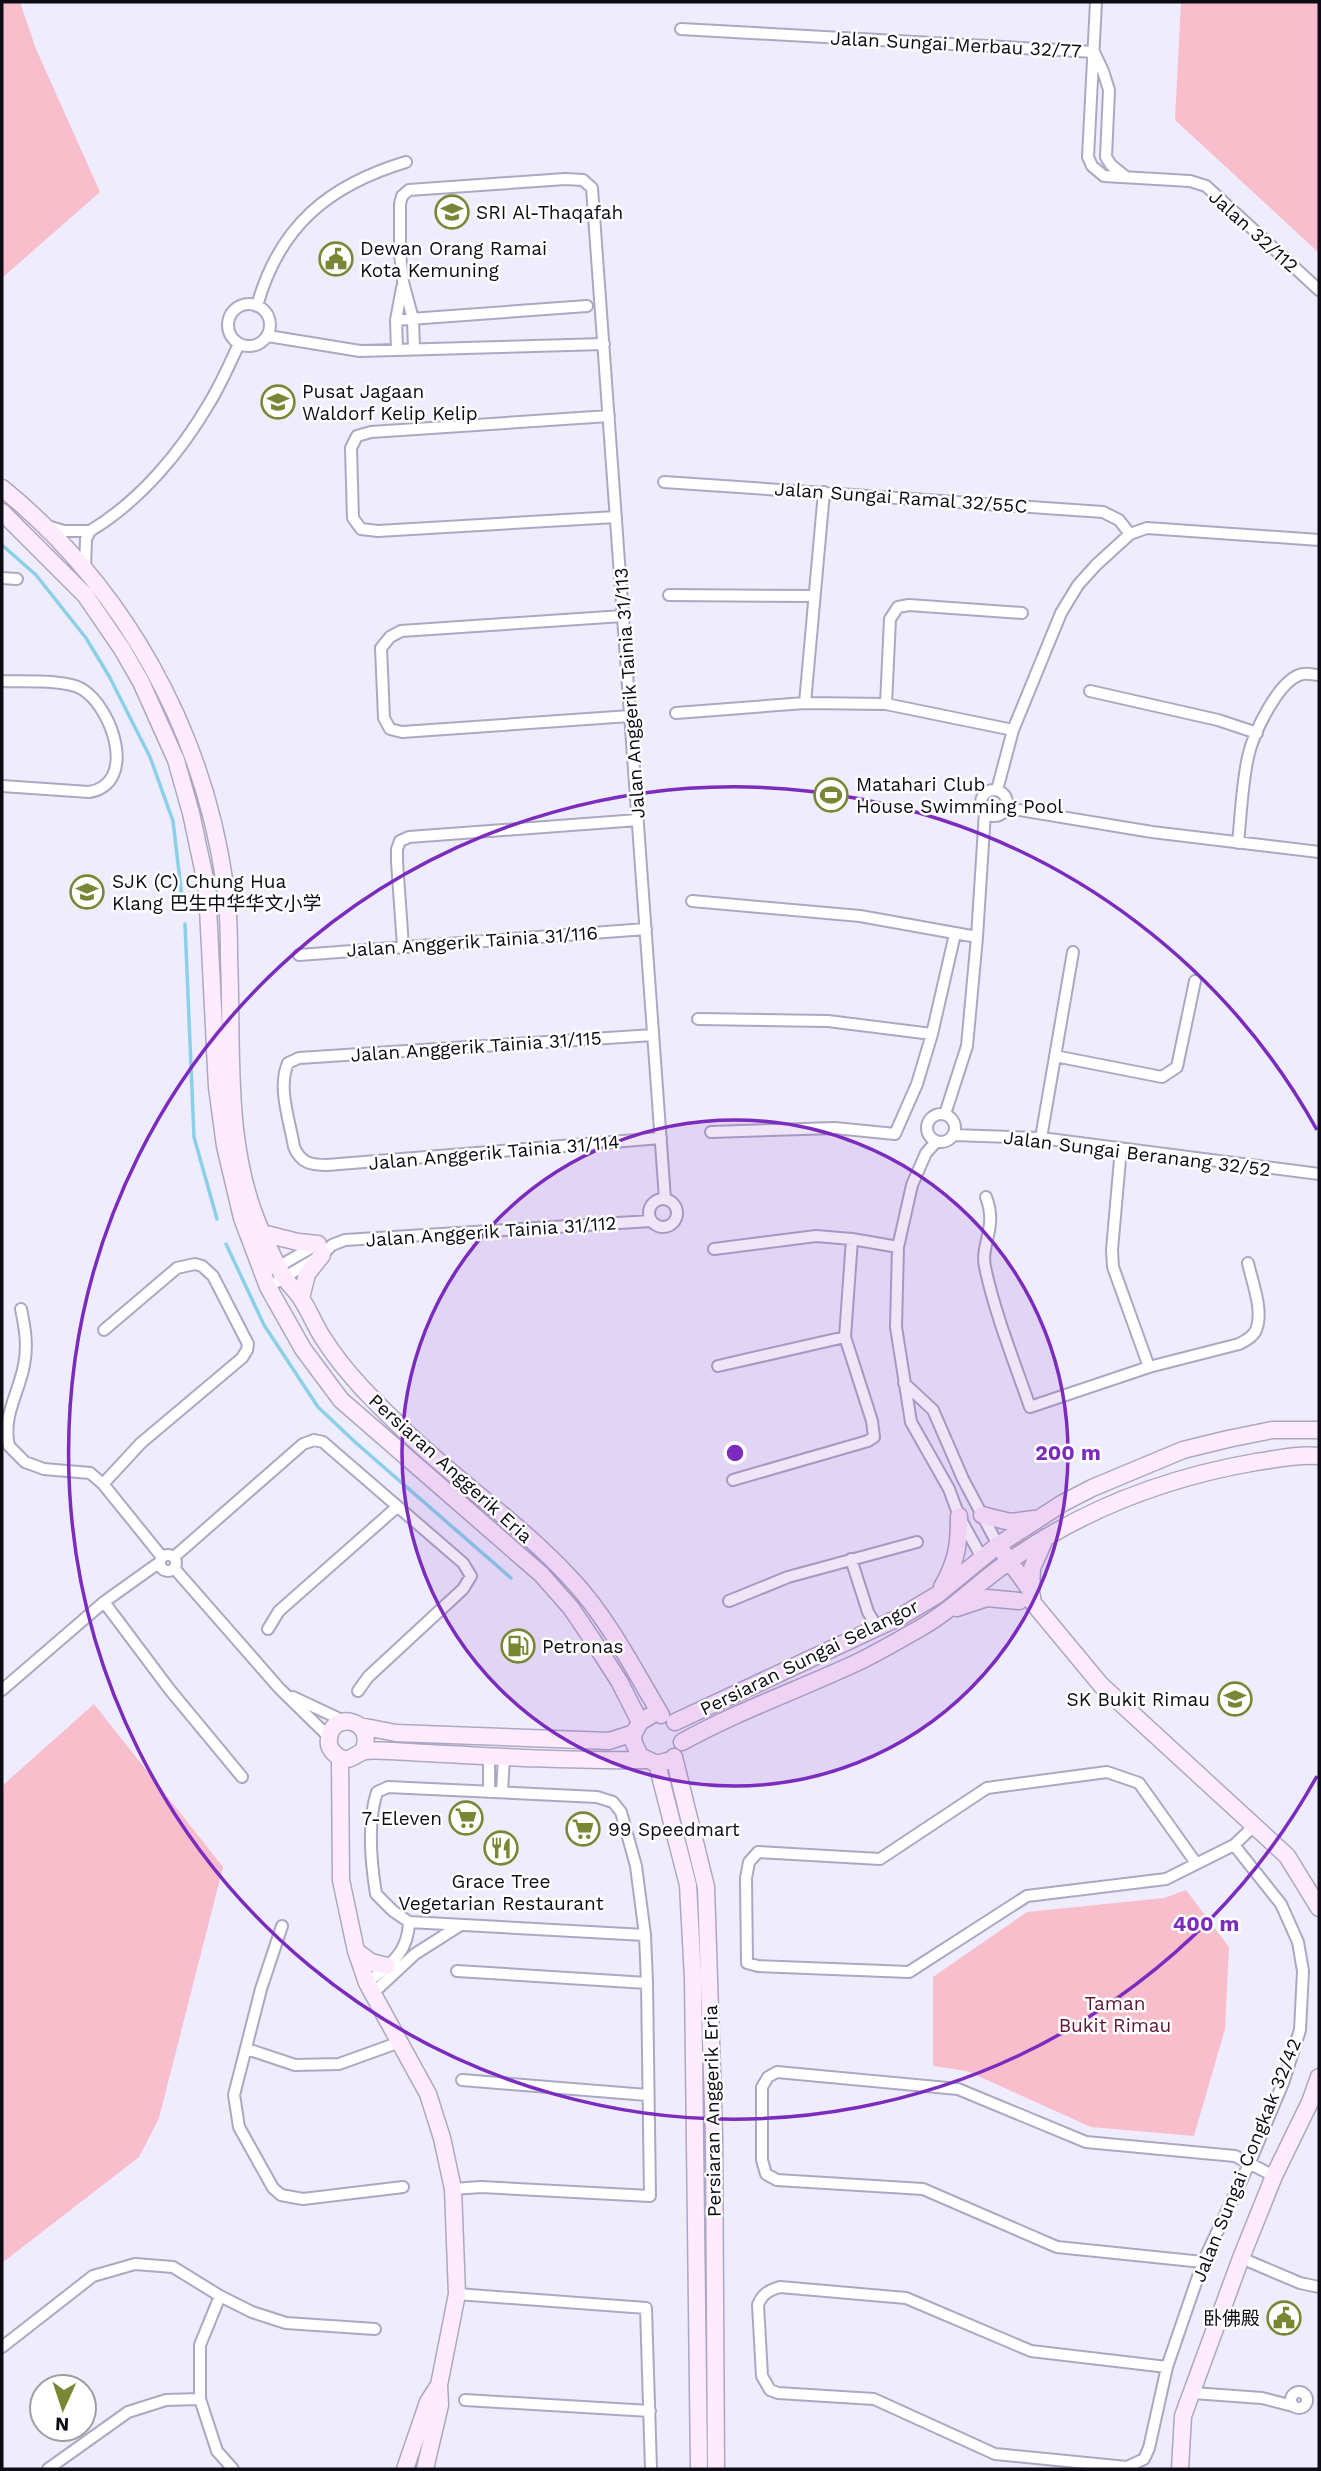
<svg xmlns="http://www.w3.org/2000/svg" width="1321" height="2471" font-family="'Work Sans','Noto Sans SC',sans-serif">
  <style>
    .green { fill: #f8becc }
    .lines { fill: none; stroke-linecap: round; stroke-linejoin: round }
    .stream { stroke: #8bd0e9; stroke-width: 3.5 }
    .street-casing { stroke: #aca8c3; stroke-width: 14 }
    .secondary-casing { stroke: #aca8c3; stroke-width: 19 }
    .street { stroke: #fff; stroke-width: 10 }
    .secondary { stroke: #feebfd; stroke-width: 16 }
    .ring { fill: none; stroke: #7b2cbf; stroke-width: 3.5 }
    .labels { text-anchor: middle; stroke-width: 5; stroke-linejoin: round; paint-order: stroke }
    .street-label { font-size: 19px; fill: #0d0c15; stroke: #fff }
    .poi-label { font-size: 19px; fill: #0d0c15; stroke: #fff; text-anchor: start }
    .park-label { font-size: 19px; fill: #5f1531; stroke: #fff }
    .centre { fill: #7b2cbf; stroke: #fff; stroke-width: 3.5 }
    .ring-label { font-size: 21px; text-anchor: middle; font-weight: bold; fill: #7b2cbf; stroke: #fff; stroke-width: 5; stroke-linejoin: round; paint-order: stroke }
  </style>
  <rect width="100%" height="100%" fill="#efecfd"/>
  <path class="green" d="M2,2H20L36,49L100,192L2,278Z
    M1181,2H1319V253L1175,120Z
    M94,1704L223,1867L159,2118L139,2157L2,2263V1786Z
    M1186,1890L1229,1947L1225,2029L1194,2136L1091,2127L967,2071L933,2066V1977L1027,1912L1164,1898Z"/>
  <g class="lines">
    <path class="stream" d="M2,545L36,575L86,638L109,676L150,757L173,821L182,898
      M185,924L194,1137L217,1219
      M226,1244L264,1325L318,1407L355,1442L511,1578"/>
    <defs>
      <path id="street" d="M1096,2L1088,157L1092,166L1104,176L1190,181L1206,186L1319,290
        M681,29L1094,52
        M1094,52L1103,71L1109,90L1106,157L1111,165L1126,177
        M228 325a21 21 0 1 1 42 0a21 21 0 1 1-42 0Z
        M257,306C279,226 329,185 406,162
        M396,320L587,306
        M268,336L360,351L604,344
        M414,349L413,319L403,282L400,254V204L402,196L409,190L565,179L583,180L592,188L665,1199
        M397,350L396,320L402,288
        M609,416L371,432L357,436L351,448L353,518L361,529L378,531L616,517
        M664,482L1103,512L1119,520L1130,534
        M47,526L64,531H90L86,539L85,567
        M90,531C140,501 181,452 210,402C221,384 230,363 239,344
        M2,578L17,579
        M669,595L814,596
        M623,616L401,631L390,637L381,648L384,718L390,729L402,732L630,716
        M2,681C22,682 65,679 82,689C113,708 138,784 89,792L2,786
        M1090,691L1218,720L1257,733
        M805,703L824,492
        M886,704L890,619L898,607L909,605L1022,613
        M676,713L805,703L886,704L1013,730
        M997,790L1013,730L1061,613L1078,585L1096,565L1130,534L1147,528L1319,540
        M981 803a13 13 0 1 1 26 0a13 13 0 1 1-26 0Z
        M1007,808L1152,832L1319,852
        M1238,843C1241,814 1242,784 1248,757C1253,734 1279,678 1303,674C1308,673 1314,675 1319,675
        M692,901L860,916L977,937
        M403,946L397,862V849L400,841L409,837L638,820
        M299,955L646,929
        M698,1019L828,1021L932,1034
        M653,1035L299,1058L288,1063C277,1088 290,1121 294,1147C301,1163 310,1165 327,1165L661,1138
        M1055,1056L1162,1077L1177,1067L1195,981
        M927 1128a14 14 0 1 1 28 0a14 14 0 1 1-28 0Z
        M945,1114L967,1046L977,937L985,812
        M711,1132L835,1128L895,1134L917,1084L932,1034L955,934
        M954,1135L1041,1138L1319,1174
        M1041,1138L1073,952
        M936,1142L926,1153L912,1185L898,1247L896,1327L911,1422L949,1489L959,1516L982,1558
        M1121,1148L1112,1250L1113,1267L1149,1367
        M986,1197C998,1228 980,1244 985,1267C995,1314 1014,1361 1030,1407L1149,1367L1239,1344C1245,1341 1253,1337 1256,1330C1264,1311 1252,1282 1248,1263
        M649 1213a14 14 0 1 1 28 0a14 14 0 1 1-28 0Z
        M714,1249L816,1236L852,1239L898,1247
        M274,1269L318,1244
        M268,1287L322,1255L332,1245L345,1240L651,1221
        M21,1309C25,1328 28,1346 24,1365C19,1393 2,1416 9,1446L25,1462L44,1469L90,1473L103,1484L162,1557
        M718,1366L845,1337
        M904,1383L933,1410L963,1479L998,1545
        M733,1480L868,1441L874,1437L872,1421L845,1337L852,1239
        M103,1484L141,1443L242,1358L247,1350L248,1344L213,1276L202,1266L195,1264L177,1268L104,1330
        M160 1563a8 8 0 1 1 16 0a8 8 0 1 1-16 0Z
        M174,1557L303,1444L314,1440L323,1442L463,1563L471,1576L463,1589L368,1677L358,1691
        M851,1559L868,1612L877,1627
        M174,1568L279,1688L329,1737
        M729,1601L788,1577L917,1542
        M104,1602L170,1690L242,1777
        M268,1629L279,1611L397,1507
        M2,1690L104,1602L160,1562
        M293,1697L344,1721
        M489,1756V1792
        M502,1792L504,1757
        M1196,1863L1139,1783L1107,1772L987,1788L880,1859L758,1852L749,1862L746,1878L747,1963L758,1966L909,1972L1027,1896L1166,1879L1234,1845L1255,1825
        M282,1926L261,1989L234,2095L239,2127L273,2188L281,2195L303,2199L403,2187
        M457,1971L647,1983
        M367,1983C390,1964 408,1954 409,1922
        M372,1994L415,1954L459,1926
        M247,2049L295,2065L339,2064L400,2042
        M462,2080L647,2095
        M453,2189L481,2187L650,2196L647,1983L645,1935L636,1866L621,1812L613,1802L597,1797L388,1787L377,1792C367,1822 371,1863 376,1894L393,1911L409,1922L645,1935
        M1241,2258L1300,2283L1319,2287
        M1203,2262L1057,2247L923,2189L777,2180L766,2174L762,2160V2087L768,2077L777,2072L958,2089L1086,2142L1235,2156L1274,2176
        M457,2294L646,2308L651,2469
        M220,2296L200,2345V2399L217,2451L233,2469
        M2,2347L93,2276L135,2264L173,2267L220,2296L252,2312L286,2323L375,2329
        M1167,2367L1031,2351L906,2298L780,2287C769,2290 762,2294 758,2305L762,2376L770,2390L778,2393L874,2399L995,2454L1127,2467L1144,2459L1149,2448L1167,2367L1203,2262L1250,2162L1283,2083L1300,2030L1303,1971L1298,1942L1281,1904L1234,1845
        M1291 2400a8 8 0 1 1 16 0a8 8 0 1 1-16 0Z
        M1193,2393L1262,2398L1293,2406
        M465,2400L650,2411
        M48,2469L128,2412L166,2400L200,2399"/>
      <path id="secondary" d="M2,488C124,587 203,729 225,885C229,909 229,934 229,958C233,1049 223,1145 261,1231C268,1246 275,1263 284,1277C289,1285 297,1291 302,1300C310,1312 315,1326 323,1338C345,1373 375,1402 405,1431C459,1483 522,1525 573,1581C609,1620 634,1670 661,1715
        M2,512L85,595L122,649L141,682L176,760L191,813L207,888L217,1087L225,1146L242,1218L268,1287L303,1349L341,1400L541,1574L571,1608L592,1639L619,1681L640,1722
        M262,1233L298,1242L318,1244
        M301,1298L307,1274L322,1255
        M982,1515L1010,1522L1034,1519
        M1003,1552L1031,1591L1033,1603L1101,1685L1287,1856L1319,1908
        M942,1587C957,1561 959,1545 959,1516
        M1031,1591L1032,1568L1046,1537
        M957,1608L987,1598L1019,1601
        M675,1722L900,1617L937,1595L998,1545L1063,1503L1092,1488L1183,1450L1228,1439L1272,1430H1319
        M360,1726L396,1733L609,1741L634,1733L640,1722L650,1716
        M634,1733L633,1741L640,1756L657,1764L667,1761
        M682,1742C738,1711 798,1690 856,1663C877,1653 897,1641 917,1630C952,1611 978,1582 1011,1560C1084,1509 1169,1477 1256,1462C1277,1459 1298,1454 1319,1456
        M363,1751C377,1719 331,1710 329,1739C328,1744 330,1749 334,1753C346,1765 352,1757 362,1752C371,1748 415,1753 427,1753C500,1757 573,1761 646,1760
        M674,1757L706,1887L714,2134L716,2469
        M340,1758L341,1880L356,1951L367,1983L428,2094L442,2138L453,2189L457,2294L439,2385L440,2405L425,2469
        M657,1764L688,1885L693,1978L699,2469
        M356,1951L371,1962L387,1966
        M405,2469L428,2402L439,2385
        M1180,2469L1183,2416L1241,2258L1274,2176L1310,2102L1319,2077"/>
    </defs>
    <use href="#street" class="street-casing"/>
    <use href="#secondary" class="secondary-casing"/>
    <use href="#street" class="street"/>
    <use href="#secondary" class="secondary"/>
  </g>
  <circle cx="735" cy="1453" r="333" fill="#7b2cbf" fill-opacity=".12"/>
  <g class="ring">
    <circle cx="735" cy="1453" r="333"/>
    <path d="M1317 1776A666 666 0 1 1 1317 1130"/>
  </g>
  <defs>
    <symbol id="school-ring" viewBox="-11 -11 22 22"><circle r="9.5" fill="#fff" stroke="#798735" stroke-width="1.5"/><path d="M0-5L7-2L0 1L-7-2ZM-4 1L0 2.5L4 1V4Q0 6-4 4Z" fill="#798735"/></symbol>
    <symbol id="civic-ring" viewBox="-11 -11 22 22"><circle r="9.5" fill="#fff" stroke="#798735" stroke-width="1.5"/><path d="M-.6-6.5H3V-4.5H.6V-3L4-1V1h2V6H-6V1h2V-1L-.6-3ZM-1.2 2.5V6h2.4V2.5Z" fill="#798735"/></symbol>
    <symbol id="stadium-ring" viewBox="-11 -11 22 22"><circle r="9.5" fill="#fff" stroke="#798735" stroke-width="1.5"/><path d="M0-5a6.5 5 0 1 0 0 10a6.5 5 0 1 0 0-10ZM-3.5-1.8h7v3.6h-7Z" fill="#798735"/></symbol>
    <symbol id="fuel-ring" viewBox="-11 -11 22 22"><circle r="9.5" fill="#fff" stroke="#798735" stroke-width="1.5"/><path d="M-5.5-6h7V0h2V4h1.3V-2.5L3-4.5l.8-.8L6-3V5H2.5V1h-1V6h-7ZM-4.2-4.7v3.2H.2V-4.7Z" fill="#798735"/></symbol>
    <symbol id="supermarket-ring" viewBox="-11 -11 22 22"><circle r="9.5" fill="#fff" stroke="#798735" stroke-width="1.5"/><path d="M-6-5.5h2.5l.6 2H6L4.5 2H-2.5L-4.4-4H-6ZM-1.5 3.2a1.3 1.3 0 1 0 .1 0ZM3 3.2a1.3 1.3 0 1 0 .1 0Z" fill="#798735"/></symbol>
    <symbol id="restaurant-ring" viewBox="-11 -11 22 22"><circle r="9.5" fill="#fff" stroke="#798735" stroke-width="1.5"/><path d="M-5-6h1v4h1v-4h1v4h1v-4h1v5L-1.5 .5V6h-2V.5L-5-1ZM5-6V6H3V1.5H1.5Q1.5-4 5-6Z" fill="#798735"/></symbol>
  </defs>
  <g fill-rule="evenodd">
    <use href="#school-ring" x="433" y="193" width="38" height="38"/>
    <use href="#civic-ring" x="317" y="240" width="38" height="38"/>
    <use href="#school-ring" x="259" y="383" width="38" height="38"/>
    <use href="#stadium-ring" x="812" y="776" width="38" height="38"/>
    <use href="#school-ring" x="68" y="873" width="38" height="38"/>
    <use href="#fuel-ring" x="499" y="1627" width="38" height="38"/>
    <use href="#school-ring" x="1216" y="1680" width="38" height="38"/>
    <use href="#supermarket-ring" x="447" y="1799" width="38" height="38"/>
    <use href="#supermarket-ring" x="564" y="1810" width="38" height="38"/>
    <use href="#restaurant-ring" x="482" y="1829" width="38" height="38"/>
    <use href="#civic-ring" x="1265" y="2299" width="38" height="38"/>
  </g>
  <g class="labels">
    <g class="street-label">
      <text transform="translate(956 44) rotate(3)" y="7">Jalan Sungai Merbau 32/77</text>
      <text transform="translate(1254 231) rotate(42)" y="7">Jalan 32/112</text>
      <text transform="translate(901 497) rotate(4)" y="7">Jalan Sungai Ramal 32/55C</text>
      <text transform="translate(629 693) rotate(-94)" y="7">Jalan Anggerik Tainia 31/113</text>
      <text transform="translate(472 941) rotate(-4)" y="7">Jalan Anggerik Tainia 31/116</text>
      <text transform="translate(476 1046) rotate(-4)" y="7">Jalan Anggerik Tainia 31/115</text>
      <text transform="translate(494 1152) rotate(-5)" y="7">Jalan Anggerik Tainia 31/114</text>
      <text transform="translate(1137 1153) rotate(7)" y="7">Jalan Sungai Beranang 32/52</text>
      <text transform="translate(491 1231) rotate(-4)" y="7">Jalan Anggerik Tainia 31/112</text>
      <text transform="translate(451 1468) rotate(42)" y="7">Persiaran Anggerik Eria</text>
      <text transform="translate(809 1657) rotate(-26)" y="7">Persiaran Sungai Selangor</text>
      <text transform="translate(712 2111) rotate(-91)" y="7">Persiaran Anggerik Eria</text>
      <text transform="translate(1246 2160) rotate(-68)" y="7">Jalan Sungai Congkak 32/42</text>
    </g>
    <g class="poi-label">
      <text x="476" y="219">SRI Al-Thaqafah</text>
      <text x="360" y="255">Dewan Orang Ramai<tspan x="360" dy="22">Kota Kemuning</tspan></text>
      <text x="302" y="398">Pusat Jagaan<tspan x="302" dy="22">Waldorf Kelip Kelip</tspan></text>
      <text x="856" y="791">Matahari Club<tspan x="856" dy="22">House Swimming Pool</tspan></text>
      <text x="112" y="888">SJK (C) Chung Hua<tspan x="112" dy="22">Klang 巴生中华华文小学</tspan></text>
      <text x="542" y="1653">Petronas</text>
      <text x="1210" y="1706" text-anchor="end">SK Bukit Rimau</text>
      <text x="442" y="1825" text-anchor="end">7-Eleven</text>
      <text x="608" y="1836">99 Speedmart</text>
      <text x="501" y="1888" text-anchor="middle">Grace Tree<tspan x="501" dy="22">Vegetarian Restaurant</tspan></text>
      <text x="1260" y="2325" text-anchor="end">卧佛殿</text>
    </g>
    <g class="park-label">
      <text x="1115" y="2010">Taman<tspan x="1115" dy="22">Bukit Rimau</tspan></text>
    </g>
  </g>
  <circle cx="735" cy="1453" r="10" class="centre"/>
  <g class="ring-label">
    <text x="1068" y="1460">200 m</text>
    <text x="1206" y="1931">400 m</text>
  </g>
  <rect width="1321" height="2471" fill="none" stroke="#0d0c15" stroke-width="7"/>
  <g transform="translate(63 2408) rotate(183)"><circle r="33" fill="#ffffff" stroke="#9e9ea1" stroke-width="2"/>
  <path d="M0-5L12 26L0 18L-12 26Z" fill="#798735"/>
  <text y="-10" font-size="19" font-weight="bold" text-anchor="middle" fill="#0d0c15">N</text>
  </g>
</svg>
